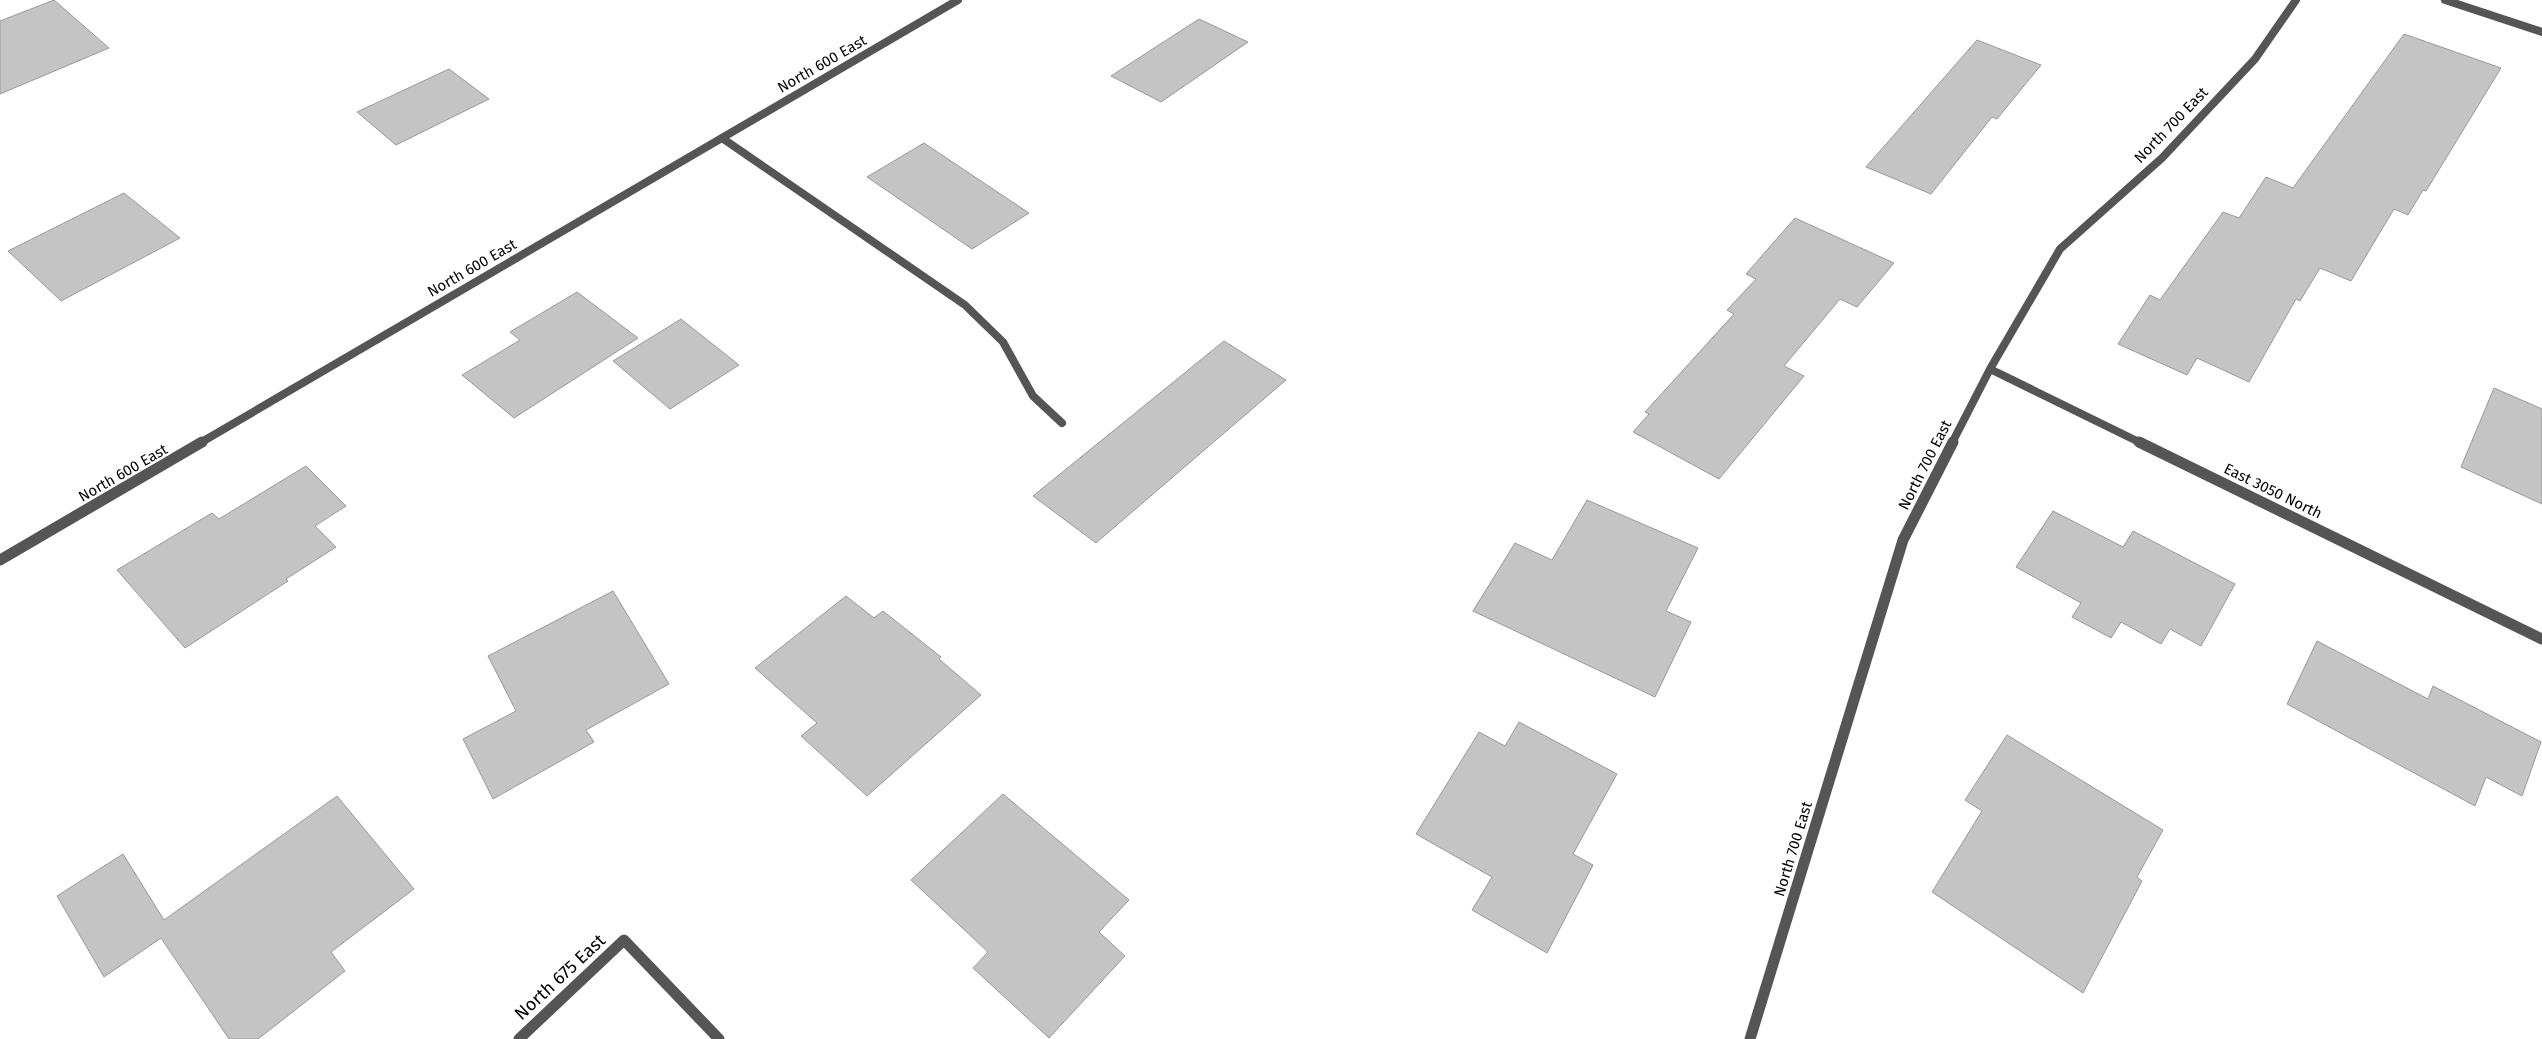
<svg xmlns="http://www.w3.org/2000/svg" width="2542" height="1039" font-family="'Fira Sans',sans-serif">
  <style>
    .building { fill: #c4c4c4; stroke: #999 }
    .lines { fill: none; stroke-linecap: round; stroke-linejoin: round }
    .service { stroke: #555; stroke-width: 8 }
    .minor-far1 { stroke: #555; stroke-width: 8 }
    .minor { stroke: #555; stroke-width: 11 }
    .labels { text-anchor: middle; stroke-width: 4.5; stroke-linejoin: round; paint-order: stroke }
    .street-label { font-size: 15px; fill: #000; stroke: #fff }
    .near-street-label { font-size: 18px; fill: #000; stroke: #fff }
  </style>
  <rect width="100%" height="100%" fill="#fff"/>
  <path class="building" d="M54,0L109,48L0,94V21Z
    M1199,19L1248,42L1161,102L1111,76Z
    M2404,34L2501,68L2426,191L2423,190L2408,215L2394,209L2351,281L2320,268L2300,301L2296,299L2249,382L2197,358L2187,375L2118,344L2150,295L2160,300L2223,212L2239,218L2266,177L2293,188Z
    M1977,40L2041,65L1997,119L1992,117L1931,194L1866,167Z
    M449,69L489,99L396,145L357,112Z
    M924,143L1029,213L972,249L867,177Z
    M124,193L180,238L61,301L8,251Z
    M1795,218L1894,263L1857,307L1840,299L1784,366L1804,376L1719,479L1633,432L1649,414L1645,412L1734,314L1727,310L1756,279L1746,274Z
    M577,292L638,338L514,418L462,375L520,340L510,332Z
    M681,319L739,365L670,409L613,361Z
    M1224,341L1286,380L1096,543L1033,496Z
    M2494,388L2542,409V504L2461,467Z
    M306,466L346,506L315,526L336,547L286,579L288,581L185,648L117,570L212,513L219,519Z
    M1587,500L1698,548L1666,611L1691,622L1655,697L1473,611L1515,543L1552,560Z
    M2053,511L2123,547L2133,531L2235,584L2201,646L2170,629L2161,644L2121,622L2111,638L2072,617L2081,603L2016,567Z
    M613,591L669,684L586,730L594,742L493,799L463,739L516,711L488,656Z
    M846,596L874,618L883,611L941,657L939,659L981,695L867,796L801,736L817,723L755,668Z
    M2317,641L2428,699L2433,686L2541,742L2522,796L2486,777L2475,806L2287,704Z
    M1519,722L1617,774L1573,854L1593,865L1547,953L1472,910L1492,877L1416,834L1479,732L1505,746Z
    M2007,735L2163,830L2137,877L2142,881L2083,993L1932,892L1982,811L1965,800Z
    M1003,794L1129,900L1099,932L1125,956L1049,1038L973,968L988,952L911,880Z
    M337,796L414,889L331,952L345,971L258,1039H229L161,938L104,977L57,896L123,854L164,920Z"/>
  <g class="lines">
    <path class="service" d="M722,138L965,305L1003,342L1033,396L1062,423"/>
    <path class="minor-far1" d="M2445,0L2542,32
      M1990,369L2141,443
      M200,443L958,0
      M1952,443L1990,369L2060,249L2162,158L2255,59L2296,0"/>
    <path class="minor" d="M2139,442L2542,639
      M0,560L202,442
      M519,1039L624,940L719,1039
      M1750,1039L1903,540L1953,442"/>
  </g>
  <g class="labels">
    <g class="street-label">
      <text transform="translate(822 64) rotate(-30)" y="5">North 600 East</text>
      <text transform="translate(2171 125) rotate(-46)" y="5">North 700 East</text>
      <text transform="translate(472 268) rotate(-30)" y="5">North 600 East</text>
      <text transform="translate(1925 465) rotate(-63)" y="5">North 700 East</text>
      <text transform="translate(123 473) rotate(-30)" y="5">North 600 East</text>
      <text transform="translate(2273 491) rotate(26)" y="5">East 3050 North</text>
      <text transform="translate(1793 849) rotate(-73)" y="5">North 700 East</text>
    </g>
    <g class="near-street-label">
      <text transform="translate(560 977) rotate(-43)" y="6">North 675 East</text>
    </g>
  </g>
</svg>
